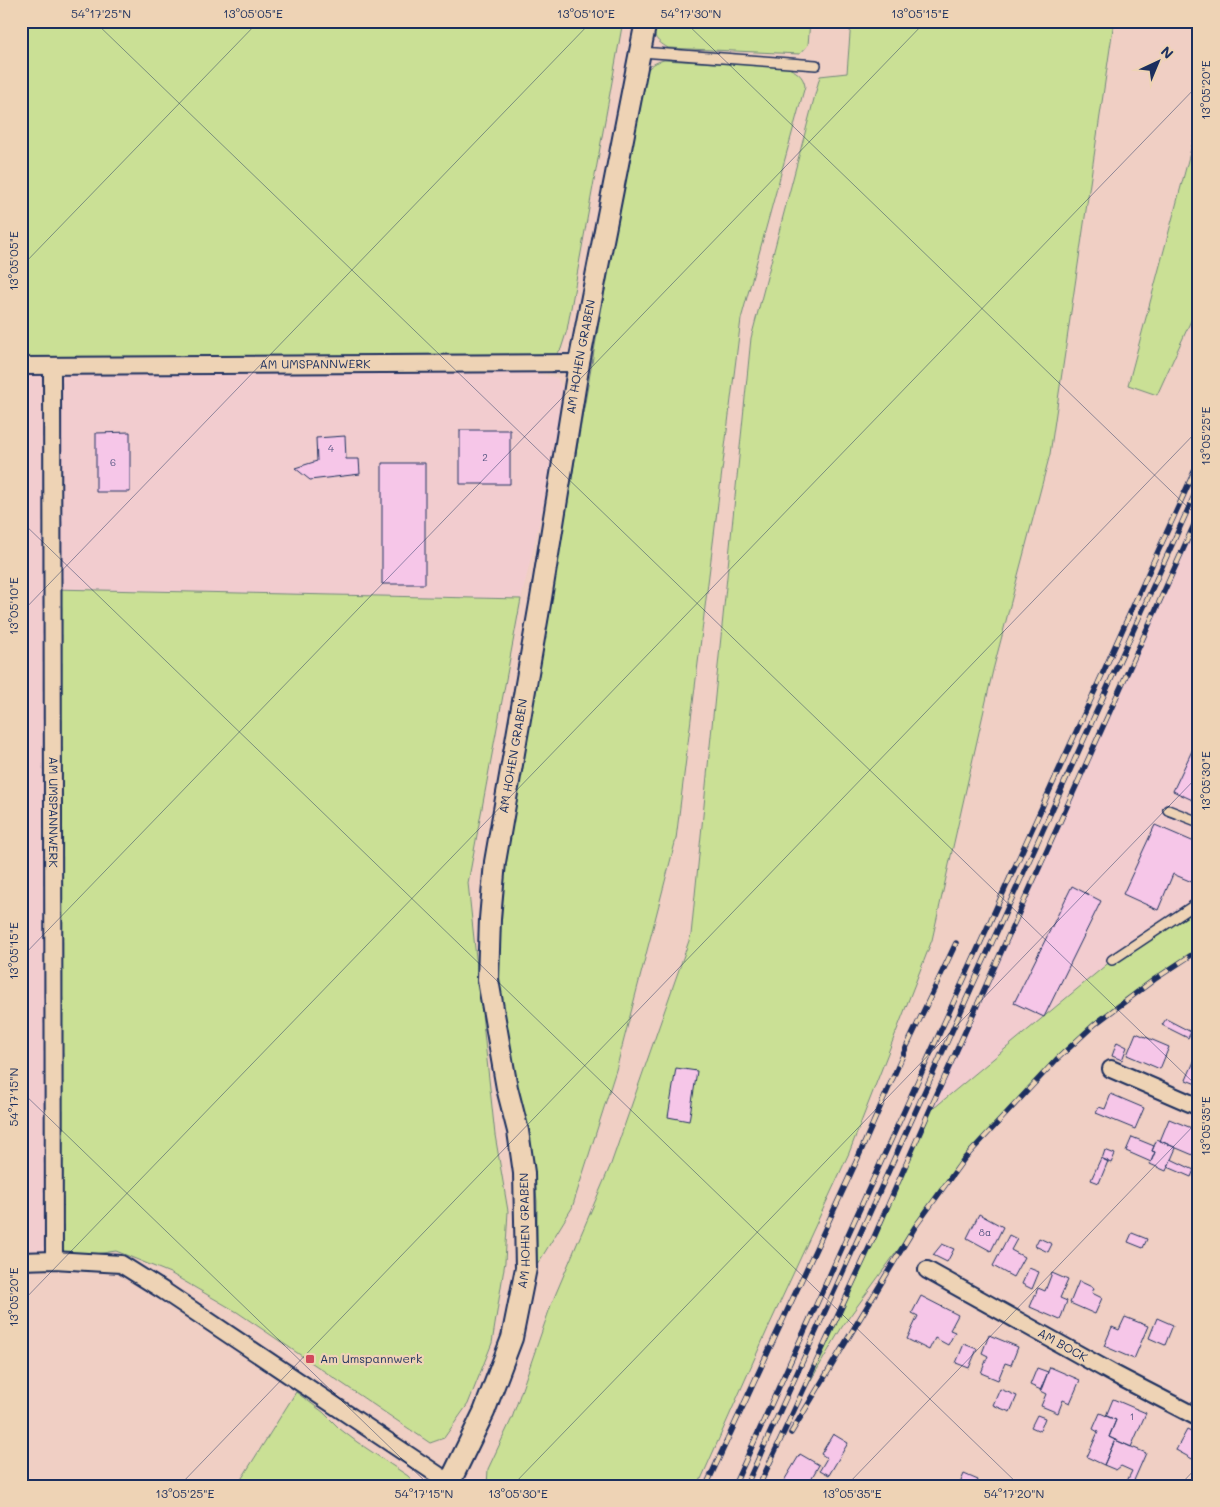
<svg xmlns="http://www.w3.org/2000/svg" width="1220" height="1507" font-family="Mali,sans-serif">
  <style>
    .built { fill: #f2cccf }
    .green { fill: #cae095; stroke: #72887a }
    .building { fill: #f6c6e8; stroke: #1b2f5e }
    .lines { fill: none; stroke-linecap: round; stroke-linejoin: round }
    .service-casing { stroke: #1b2f5e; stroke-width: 12 }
    .minor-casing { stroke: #1b2f5e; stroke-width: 20 }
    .tertiary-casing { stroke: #1b2f5e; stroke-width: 24 }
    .service { stroke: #eed3b5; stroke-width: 9 }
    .minor { stroke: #eed3b5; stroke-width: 16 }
    .tertiary { stroke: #eed3b5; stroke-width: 20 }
    .rail-casing { stroke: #1b2f5e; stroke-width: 5.5 }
    .rail { stroke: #eed3b5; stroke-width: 4; stroke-dasharray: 11; stroke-linecap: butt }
    .ticks { fill: none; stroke: #1b2f5e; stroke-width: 1; stroke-opacity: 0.45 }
    .poi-dot { fill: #d1495b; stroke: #eed3b5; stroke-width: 2 }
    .labels { text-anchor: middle; stroke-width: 4.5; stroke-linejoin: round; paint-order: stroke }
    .number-label { font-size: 10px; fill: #525580 }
    .street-label { font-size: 12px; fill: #1b2f5e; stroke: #eed3b5 }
    .poi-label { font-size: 12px; fill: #1b2f5e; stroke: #eed3b5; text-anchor: start }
    .neatline { fill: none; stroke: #1b2f5e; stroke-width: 2 }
    .ticks-label { font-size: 12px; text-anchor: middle; fill: #1b2f5e }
  </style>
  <rect width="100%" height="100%" fill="#f0cfc4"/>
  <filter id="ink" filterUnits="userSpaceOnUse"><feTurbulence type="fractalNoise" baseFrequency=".02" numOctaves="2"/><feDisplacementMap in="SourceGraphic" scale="10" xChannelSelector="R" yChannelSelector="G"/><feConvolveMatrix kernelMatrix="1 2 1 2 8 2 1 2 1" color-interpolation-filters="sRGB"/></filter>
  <g filter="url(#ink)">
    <path class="built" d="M21,366L533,372L557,378L569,400L521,599L52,590L54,1260H21Z
      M1199,514V902L1112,960L928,1113Z"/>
    <path class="green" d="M21,21H623L567,330L561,349L555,356L21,366Z
      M655,21H810L808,45L800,54L668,48C655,40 652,36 655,21Z
      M851,21H1114L1050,454L993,670L932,940L849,1153L769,1326L698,1486H487L488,1469L512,1418L551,1305L611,1164L691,935L751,338L820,76L847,73Z
      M664,60L786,67C796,71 803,75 805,86L741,319L676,839L616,1070L572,1208L537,1265V1201L533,1163L505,1029L498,963L501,893L549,606L642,80C647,68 652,63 664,60Z
      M1199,119V303L1157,395L1128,385Z
      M52,589L521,599L468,883L495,1135L508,1211L505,1262L492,1343L468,1404L444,1438L430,1443L237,1312L170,1273L116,1251L54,1260Z
      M1199,902V950L1155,979L1095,1024L1057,1059L964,1159L842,1327L804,1392L928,1113L1112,960Z
      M296,1392L323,1412L340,1429L357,1442L408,1476L417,1486H237Z"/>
    <path class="building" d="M460,430H510V484H460Z
      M130,432V492H96V433Z
      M345,436L346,459H359L360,474L310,480L295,468L317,461L316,438Z
      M382,463H425V584H382Z
      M1199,736V803L1173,791Z
      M1155,825L1199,844V885L1173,874L1158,910L1123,894Z
      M1072,886L1101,901L1044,1017L1014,1003Z
      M1166,1019L1191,1032L1188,1038L1162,1025Z
      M1136,1033L1169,1047L1160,1069L1127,1055Z
      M1117,1042L1127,1047L1122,1060L1112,1056Z
      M1196,1057L1199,1058V1085L1186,1080Z
      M676,1068L697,1071L689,1121L668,1117Z
      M1111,1094L1144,1108L1135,1129L1096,1113L1099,1107L1105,1109Z
      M1169,1119L1199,1131V1141L1193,1155L1160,1141Z
      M1132,1137L1154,1146L1152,1151L1155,1152L1151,1162L1126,1151Z
      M1157,1139L1176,1148L1166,1171L1150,1164L1155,1152L1152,1151Z
      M1105,1150L1115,1154L1111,1163L1102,1159Z
      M1101,1158L1108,1161L1099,1183L1091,1180Z
      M1171,1159L1194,1170L1191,1177L1168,1167Z
      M979,1214L1003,1227L991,1251L967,1238Z
      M1132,1233L1147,1239L1143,1248L1128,1242Z
      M1009,1235L1017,1239L1011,1250L1024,1257L1013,1277L993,1266Z
      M1039,1238L1052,1244L1048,1252L1035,1246Z
      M942,1244L954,1249L947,1262L933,1255Z
      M1029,1268L1039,1272L1032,1289L1022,1284Z
      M1052,1273L1068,1280L1060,1298L1067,1301L1060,1320L1030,1307L1038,1288L1045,1291Z
      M1079,1281L1094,1288L1092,1293L1102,1298L1095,1314L1070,1303Z
      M921,1296L958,1315L950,1330L955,1332L948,1345L935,1338L929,1350L907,1339L918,1316L912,1313Z
      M1125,1317L1148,1326L1134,1359L1104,1346L1112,1327L1119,1330Z
      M1157,1318L1173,1325L1165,1345L1149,1338Z
      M989,1335L1018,1347L1011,1365L1005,1363L998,1380L981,1373L988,1356L982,1353Z
      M964,1344L977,1349L969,1368L956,1363Z
      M1050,1367L1080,1380L1070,1403L1063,1400L1058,1413L1041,1406L1046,1394L1040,1391Z
      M1037,1368L1048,1372L1041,1390L1030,1385Z
      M1000,1389L1017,1396L1010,1412L993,1405Z
      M1113,1399L1146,1413L1131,1447L1109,1437L1116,1420L1106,1416Z
      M1100,1413L1116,1420L1109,1437L1115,1440L1104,1465L1087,1457L1098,1432L1093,1429Z
      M1037,1415L1045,1418L1040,1431L1031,1427Z
      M1187,1430L1199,1436V1456L1196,1461L1176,1450Z
      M833,1434L848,1443L829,1475L820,1470L827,1458L821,1454Z
      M1115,1440L1146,1453L1132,1485L1126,1483L1132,1471L1121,1466L1116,1470L1104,1465Z
      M800,1454L819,1465L807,1486H785L782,1484Z
      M1199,1456V1472L1192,1468Z
      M964,1474L978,1480L976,1486H959Z
      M1196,1475L1199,1477V1486H1190Z"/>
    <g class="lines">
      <defs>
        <path id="service" d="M641,52L816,65
          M1168,810L1199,822
          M1112,960L1199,902"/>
        <g id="minor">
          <path id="s1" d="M21,366L579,363"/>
          <path id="s2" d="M52,366L54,1260"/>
          <path d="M1111,1069L1199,1107"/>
          <path d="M21,1261L54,1260L121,1264L164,1291L450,1483"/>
          <path id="s3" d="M927,1270L1114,1374L1199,1418"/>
        </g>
        <g id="tertiary">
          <path id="s4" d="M448,1486L484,1412L512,1338L526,1268L524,1173L518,1131L507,1088L488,980L490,919L495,862L541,598L579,363L646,21"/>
        </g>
      </defs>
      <use href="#service" class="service-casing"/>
      <use href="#minor" class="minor-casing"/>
      <use href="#tertiary" class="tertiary-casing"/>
      <use href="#service" class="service"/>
      <use href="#minor" class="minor"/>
      <use href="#tertiary" class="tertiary"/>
      <defs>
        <path id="rail" d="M791,1433L915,1227L964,1159L1057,1059L1095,1024L1155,979L1199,950
          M706,1486L857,1160L906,1048L956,943
          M734,1486L1199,461
          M746,1486L1199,485
          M759,1486L875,1235L932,1105L1199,514"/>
      </defs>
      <use href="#rail" class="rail-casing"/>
      <use href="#rail" class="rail"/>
    </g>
  </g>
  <path class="ticks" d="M94,21L1199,1088M684,21L1199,518M21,267L259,21M21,521L1020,1486M21,613L592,21M21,958L926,21M21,1091L430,1486M21,1303L1199,84M179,1486L1199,429M512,1486L1199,775M846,1486L1199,1120M1179,1486L1199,1465"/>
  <rect class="poi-dot" x="305" y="1354" width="10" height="10" rx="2.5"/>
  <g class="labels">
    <g class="number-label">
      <text x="331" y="452">4</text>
      <text x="485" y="461">2</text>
      <text x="113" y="466">6</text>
      <text x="985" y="1236">8a</text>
      <text x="1132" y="1420">1</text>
    </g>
    <g class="street-label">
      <text dy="4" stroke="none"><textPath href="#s4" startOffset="1155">AM HOHEN GRABEN</textPath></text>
      <text dy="4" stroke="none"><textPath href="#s1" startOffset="294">AM UMSPANNWERK</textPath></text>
      <text dy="4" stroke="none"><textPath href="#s4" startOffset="750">AM HOHEN GRABEN</textPath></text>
      <text dy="4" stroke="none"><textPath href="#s2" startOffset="446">AM UMSPANNWERK</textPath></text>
      <text dy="4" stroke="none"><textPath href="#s4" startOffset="270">AM HOHEN GRABEN</textPath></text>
      <text dy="4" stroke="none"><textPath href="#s3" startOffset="155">AM BOCK</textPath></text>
    </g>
    <g class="poi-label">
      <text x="320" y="1363">Am Umspannwerk</text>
    </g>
  </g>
  <rect width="1220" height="1507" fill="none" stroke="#eed3b5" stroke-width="55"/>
  <g transform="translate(1158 62) rotate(44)" stroke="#eed3b5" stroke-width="4" paint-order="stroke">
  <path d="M0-4L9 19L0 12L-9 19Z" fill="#1b2f5e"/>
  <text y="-8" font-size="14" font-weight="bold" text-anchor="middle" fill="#1b2f5e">N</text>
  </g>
  <rect x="28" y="28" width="1164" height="1452" class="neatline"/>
  <g class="ticks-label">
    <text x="101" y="18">54°17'25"N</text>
    <text x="253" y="18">13°05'05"E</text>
    <text x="586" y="18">13°05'10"E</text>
    <text x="691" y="18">54°17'30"N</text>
    <text x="920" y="18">13°05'15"E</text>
    <text transform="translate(1206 90) rotate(-90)" y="4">13°05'20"E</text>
    <text transform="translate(14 261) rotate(-90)" y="4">13°05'05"E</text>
    <text transform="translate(1206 436) rotate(-90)" y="4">13°05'25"E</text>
    <text transform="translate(14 606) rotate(-90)" y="4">13°05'10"E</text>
    <text transform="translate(1206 781) rotate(-90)" y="4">13°05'30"E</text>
    <text transform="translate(14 951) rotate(-90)" y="4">13°05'15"E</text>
    <text transform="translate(14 1097) rotate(-90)" y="4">54°17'15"N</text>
    <text transform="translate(1206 1126) rotate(-90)" y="4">13°05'35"E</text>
    <text transform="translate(14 1297) rotate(-90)" y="4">13°05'20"E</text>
    <text x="185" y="1498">13°05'25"E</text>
    <text x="424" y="1498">54°17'15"N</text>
    <text x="518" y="1498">13°05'30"E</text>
    <text x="852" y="1498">13°05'35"E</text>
    <text x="1014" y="1498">54°17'20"N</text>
  </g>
</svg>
